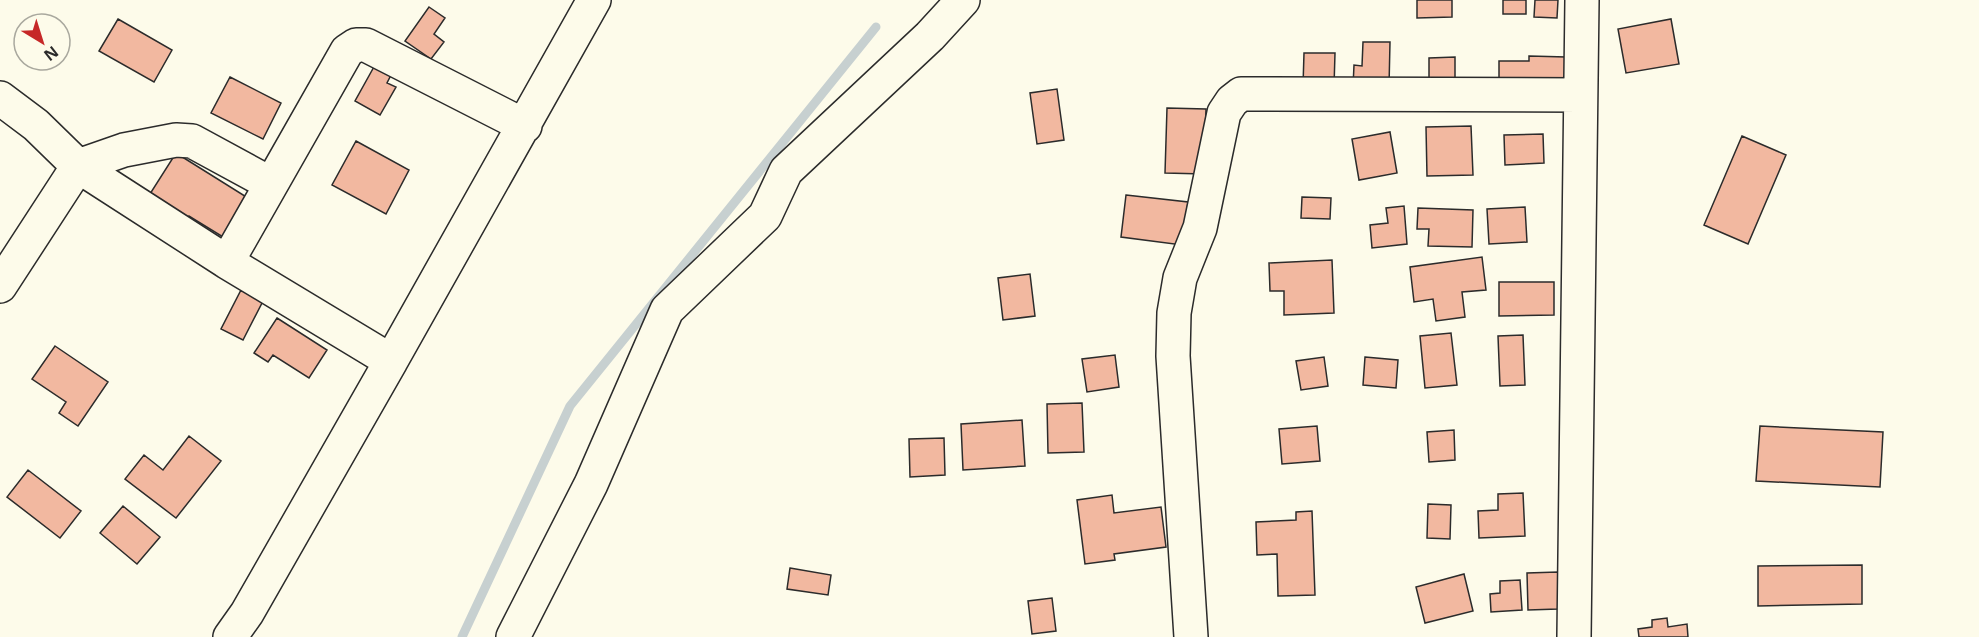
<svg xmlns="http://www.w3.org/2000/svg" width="1979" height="637" font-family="'Noto Sans',sans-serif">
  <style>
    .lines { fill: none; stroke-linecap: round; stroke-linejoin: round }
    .stream { stroke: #c7d0d0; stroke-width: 9 }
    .building { fill: #f2b8a0; stroke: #2b2b2b; stroke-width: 1.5 }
    .minor-casing { stroke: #2b2b2b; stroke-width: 36 }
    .minor { stroke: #fdfbea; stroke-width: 33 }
  </style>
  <rect width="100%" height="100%" fill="#fdfbea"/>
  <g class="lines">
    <path class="stream" d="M462,637L570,406L876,27"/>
  </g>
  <path class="building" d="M1417,0H1452V17L1417,18Z
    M1503,0H1526V14H1503Z
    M1535,0H1558L1557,18L1534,17Z
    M429,7L445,18L434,34L444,42L431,59L405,41Z
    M118,19L172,50L154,82L99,51Z
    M1671,19L1679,64L1626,73L1618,29Z
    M1363,42H1390L1389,87H1353L1354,65L1362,66Z
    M1304,53H1335L1334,87L1303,86Z
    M1529,56L1566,57L1565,90L1499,89V61H1529Z
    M1455,57V88H1429V58Z
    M375,65L391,75L387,83L396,87L380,115L355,101Z
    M230,77L281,103L263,139L211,113Z
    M1057,89L1064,140L1037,144L1030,93Z
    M1167,108L1206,109L1204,174L1165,173Z
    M1471,126L1473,175L1427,176L1426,127Z
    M1390,132L1397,173L1359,180L1352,139Z
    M1543,134L1544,163L1505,165L1504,135Z
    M1742,136L1786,155L1748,244L1704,225Z
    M356,141L409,170L386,214L332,185Z
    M176,153L248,198L223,237L189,216L186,221L148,197Z
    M1126,195L1188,202L1182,245L1121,237Z
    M1302,197L1331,198L1330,219L1301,218Z
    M1404,206L1407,244L1372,248L1370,225L1388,223L1386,208Z
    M1525,207L1527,242L1489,244L1487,209Z
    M1418,208L1473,210L1472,247L1428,246L1429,229H1417Z
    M1482,257L1486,290L1462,292L1465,317L1436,321L1433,299L1414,302L1410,267Z
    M1332,260L1334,313L1284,315V291H1270L1269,263Z
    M1030,274L1035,316L1003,320L998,278Z
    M1499,282H1554V315L1499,316Z
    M241,290L263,301L243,340L221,329Z
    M277,318L327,350L309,378L273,355L268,362L254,353Z
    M1451,333L1457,385L1425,388L1420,336Z
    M1523,335L1525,385L1500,386L1498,336Z
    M55,346L108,382L78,426L59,413L66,402L32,379Z
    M1115,355L1119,387L1087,392L1082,359Z
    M1324,357L1328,386L1301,390L1296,361Z
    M1365,357L1398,360L1396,388L1363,385Z
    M1082,403L1084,452L1048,453L1047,404Z
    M1022,420L1025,466L963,470L961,424Z
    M1317,426L1320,461L1282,464L1279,429Z
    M1760,426L1883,432L1880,487L1756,481Z
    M1454,430L1455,460L1429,462L1427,432Z
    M189,436L221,461L176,518L125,479L144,455L163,470Z
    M944,438L945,475L910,477L909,439Z
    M28,470L81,511L60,538L7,497Z
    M1523,493L1525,536L1479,538L1478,511L1498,510V494Z
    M1112,495L1114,513L1161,507L1166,547L1114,554L1115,560L1085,564L1077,500Z
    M1428,504L1451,505L1450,539L1427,538Z
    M123,506L160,537L137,564L100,533Z
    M1312,511L1315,595L1278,596L1277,554L1257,555L1256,522L1296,520V512Z
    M1862,565V604L1758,606V566Z
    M790,568L831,575L828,595L787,589Z
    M1558,572V609L1528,610L1527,573Z
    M1464,574L1473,611L1425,623L1416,587Z
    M1520,580L1522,610L1491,612L1490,594L1500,593V581Z
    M1052,598L1056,631L1032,634L1028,601Z
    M1667,618L1668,627L1687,624L1688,637H1639L1638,629L1652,627V620Z"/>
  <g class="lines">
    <defs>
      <path id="minor" d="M0,98L36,125L78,166L227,262L391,361L247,613L230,637
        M227,262L347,51L356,45H366L525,126
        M0,286L78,166L124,150L176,140L192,141L271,184
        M391,361L594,0
        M513,637L591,484L667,310L765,216L786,171L930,36L963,0
        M1191,637L1173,356L1174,313L1180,278L1200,228L1224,113L1232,101L1241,94L1580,95
        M1574,637L1582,0"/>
    </defs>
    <use href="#minor" class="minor-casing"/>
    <use href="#minor" class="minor"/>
  </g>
  <g transform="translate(42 42) rotate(142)"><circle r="28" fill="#fdfbea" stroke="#a9a89e" stroke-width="1.5"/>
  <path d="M0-4.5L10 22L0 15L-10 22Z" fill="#c62828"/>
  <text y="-9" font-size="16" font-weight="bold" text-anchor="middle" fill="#2b2b2b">N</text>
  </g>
</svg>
